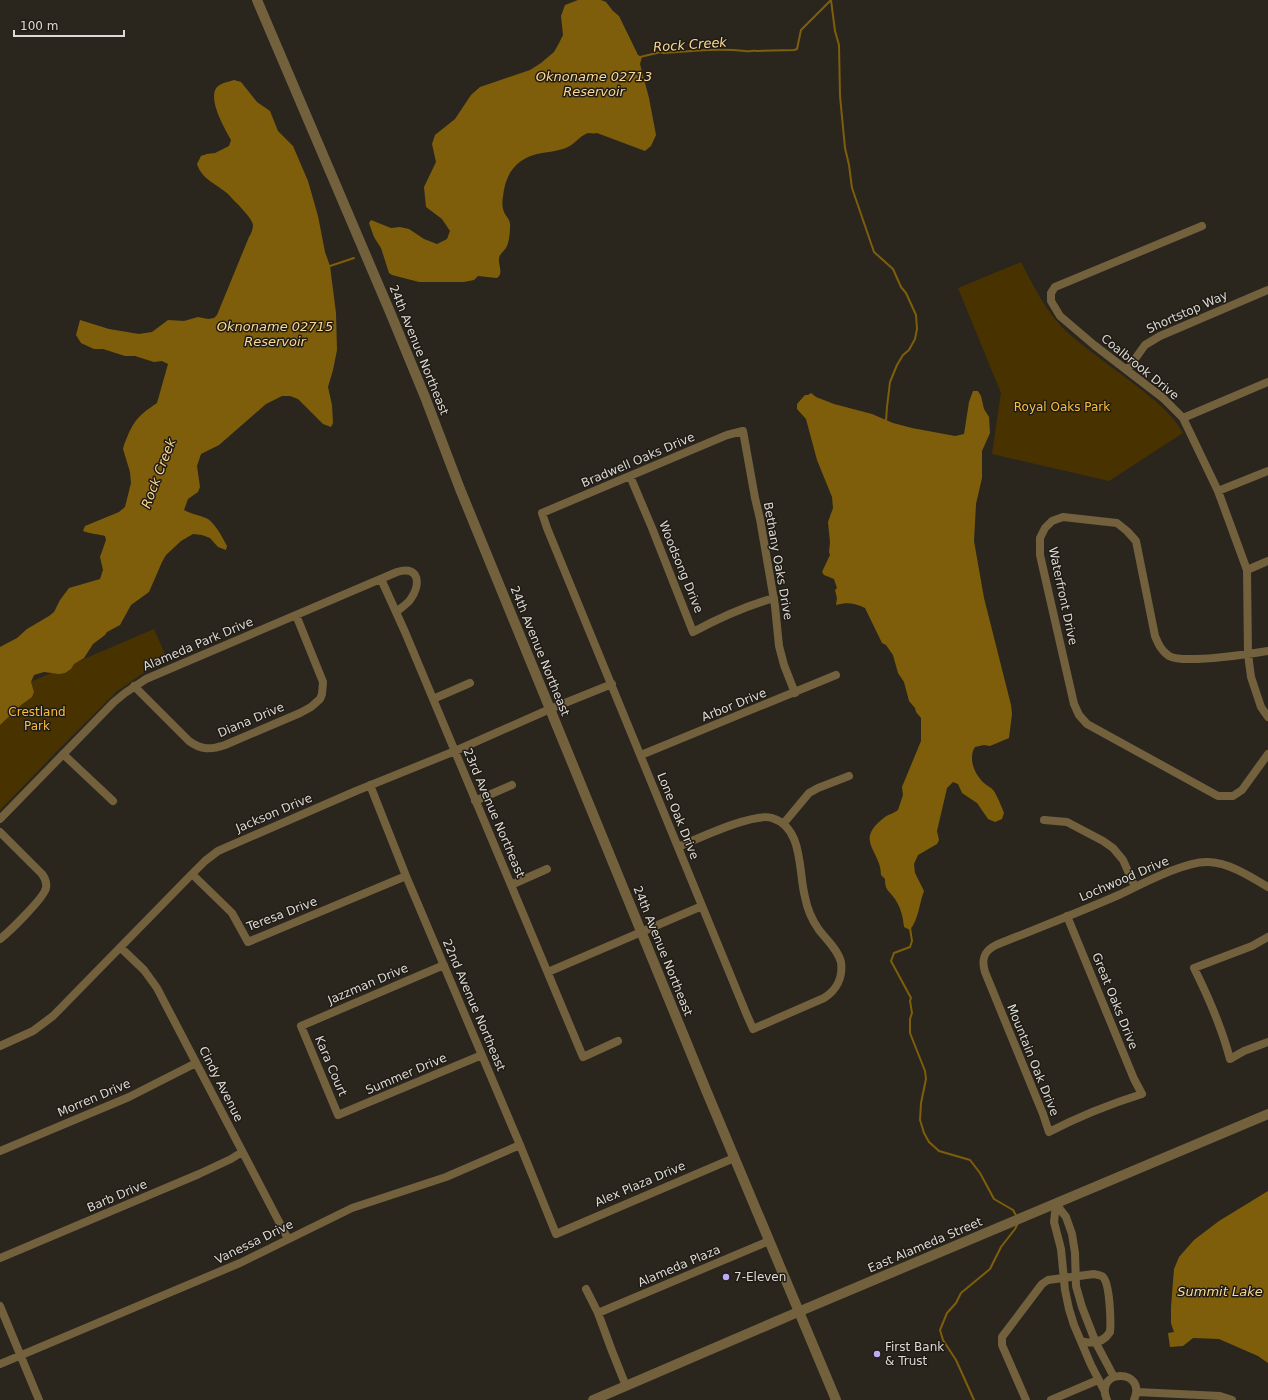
<svg xmlns="http://www.w3.org/2000/svg" width="1268" height="1400" font-family="'DejaVu Sans',sans-serif">
  <style>
    .green { fill: #483300 }
    .water { fill: #7f5e0b }
    .lines { fill: none; stroke-linecap: round; stroke-linejoin: round }
    .stream { stroke: #7f5e0b; stroke-width: 2 }
    .minor { stroke: #73613e; stroke-width: 8 }
    .tertiary { stroke: #73613e; stroke-width: 10 }
    .poi-dot { fill: #bbaaf6; stroke: #201c15; stroke-width: 1.5 }
    .labels { text-anchor: middle; stroke-width: 3; stroke-linejoin: round; paint-order: stroke }
    .street-label { font-size: 12px; fill: #dddad5; stroke: #201c15 }
    .park-label { font-size: 12px; fill: #f9bf3b; stroke: #201c15 }
    .poi-label { font-size: 12px; fill: #dddad5; stroke: #201c15; text-anchor: start }
    .water-label { font-size: 13px; font-style: italic; fill: #fad895; stroke: #201c15 }
  </style>
  <rect width="100%" height="100%" fill="#2a261e"/>
  <path class="green" d="M1021,262C1034,287 1047,314 1068,333C1089,351 1112,367 1134,384C1153,399 1171,412 1183,433L1109,481L992,454L1001,393L958,288Z
    M154,629L168,661L149,669L116,692L68,740L0,810V695Z"/>
  <path class="water" d="M578,0H601L606,2L613,11L619,16L638,55L642,57L640,64L649,98L656,135L651,146L645,151L597,133C594,134 591,133 588,133C579,136 574,146 563,149C556,151 549,152 542,153C518,157 505,172 503,197C502,201 502,207 504,212C507,218 511,220 510,228C510,233 509,241 507,246C505,251 500,253 499,258C498,266 504,273 497,278L478,276L474,280L464,282H419L392,275L389,273L381,248L374,237L369,223L371,220L391,228L400,227L409,229L424,239L437,244L447,239L450,231L442,219L426,207L424,187L436,162L432,144L435,135L455,119L471,95L480,87L530,70L541,63L554,52L558,45L563,35L561,16L565,5Z
    M234,80L241,82L257,102L270,111L278,131L293,146L308,181L318,216L325,252L330,266L336,313L337,350L333,370L328,387L332,405L333,423L331,427L323,424L298,399L290,396H282L266,404L219,445L201,454L197,466L200,487L198,492L188,499L184,510C189,513 205,517 208,519C217,526 222,537 227,546L226,550L218,547L210,538L202,535L193,534L181,541L166,555L162,562L149,592L131,605L120,625L107,632L105,635L93,644L84,658L74,664L71,669L65,673L59,674L44,672L34,675L31,682L34,692L32,697L21,705L0,725V647L17,638L27,629L49,616L54,612L60,600L69,588L100,579L103,570L100,557L106,540L105,536C97,534 91,534 83,531L85,526L119,512L125,507L131,483L130,472L123,449L124,445C133,422 136,417 157,403L168,364L162,361L154,362L135,356H125L103,349H94L81,343L76,335L80,320L109,329L139,334L152,332L168,320L184,321L198,317L208,319L214,318L217,315L249,237C251,234 253,229 253,225C253,218 233,200 228,194C217,184 202,180 197,164L201,156L207,154L215,153L229,146L231,140C225,129 207,99 217,87C221,83 228,82 234,80Z
    M973,391H978L981,396L984,409L989,417L990,433L982,451V478L976,504L974,541L984,598L1011,705L1012,714L1009,738L990,746L984,745L975,747C968,758 974,774 984,783C987,786 991,787 994,791C998,798 1001,805 1004,813L1002,819L995,822L988,819L977,803L962,793L958,784L953,782L947,788L944,801L937,831L939,840L937,844L918,855L914,864L915,873L924,891C919,904 919,918 910,930L904,927C903,917 901,908 895,899C889,890 885,891 885,879L881,875C881,850 853,841 885,817C889,814 893,814 898,810L903,795L902,787L921,741V718L916,712L915,708L909,701L904,682L898,673L893,655L886,645L882,643L865,608C855,603 847,602 836,605L837,598L835,590L837,588L834,579L824,575L822,572L830,555L829,552L830,542L828,522L833,508L832,497L817,460L806,419L797,409V404L805,395H808L811,393L816,397L834,404L872,414L893,423L912,428L955,436L964,434L969,402Z
    M1268,1191V1363L1258,1356L1219,1339L1193,1338L1183,1346L1170,1347L1168,1333L1174,1332L1171,1323V1307L1174,1269L1179,1257L1194,1240L1219,1221Z"/>
  <g class="lines">
    <path class="stream" d="M831,0L835,31L839,45L840,96L845,148L849,165L852,188L874,252L893,269L901,287L906,293L916,315L917,329L915,339L909,350L903,355L897,365L890,382L887,407L886,421
      M640,57L661,52L663,53C690,51 718,48 745,51C749,52 753,50 757,51L794,50L797,49L801,30L831,0
      M327,267L354,258
      M910,928L912,941L910,947L894,953L891,961L911,998L910,1001L912,1013L910,1019V1033L925,1071L926,1079L921,1103L920,1120L924,1133L929,1142L939,1151L970,1160L980,1173L994,1199L1013,1210L1017,1217
      M974,1400L956,1360L943,1340L940,1330L947,1313L956,1303L961,1293L990,1269L1001,1247L1015,1229L1018,1223"/>
    <path class="minor" d="M1202,226L1055,287L1051,293V301L1060,316L1094,345L1163,398L1183,418L1218,491L1247,570L1248,654L1251,677L1261,707L1268,717
      M1127,370L1145,345L1160,336L1268,290
      M1183,418L1268,382
      M630,476L652,528L693,632C719,618 746,606 774,598
      M1218,491L1268,471
      M1247,570L1268,561
      M381,579L405,632L583,1057L618,1041
      M1268,651C1249,654 1183,664 1169,656C1161,651 1158,643 1155,636L1136,541L1127,531L1117,523L1063,517L1052,521L1045,528L1040,538V555L1074,704L1079,715L1087,724L1218,796H1233L1242,790L1268,754
      M134,686L189,741C201,750 211,750 225,745L300,713L311,707L320,699L322,694L323,682L296,615
      M433,699L470,683
      M63,754L113,801
      M641,755L836,675
      M370,785L406,876L520,1145L556,1234L734,1158
      M475,801L512,785
      M0,819L114,702L125,693L146,679L397,572C420,565 421,585 410,600C407,604 401,608 396,612
      M1044,820L1067,822L1103,841L1113,848L1123,860L1135,887
      M784,823L809,793L818,788L849,776
      M0,832L42,874C45,878 47,883 46,888C44,898 9,932 0,939
      M678,847C697,839 754,812 772,818C804,828 798,871 805,897C807,908 812,920 819,930C827,940 838,950 841,962C843,977 837,990 824,998L753,1029L746,1013L547,528L542,513L727,435L743,431L755,498L760,519L775,606L779,646L784,665L795,693
      M192,874L232,913L248,942L406,876
      M511,885L547,869
      M1067,916L1134,1079L1142,1094C1110,1104 1078,1117 1049,1132L1043,1114L985,972C981,959 984,951 996,945C1038,928 1080,912 1121,894C1142,884 1187,860 1209,862C1230,863 1251,877 1268,887
      M1268,937L1252,946L1194,968C1208,996 1222,1029 1230,1059L1244,1051L1268,1042
      M121,948L144,970L157,988L288,1239
      M444,965L301,1026L338,1115L482,1055
      M548,972L702,906
      M0,1046L33,1031L53,1016L192,874L205,861L218,851L356,791L455,751L550,709L612,684
      M0,1151L129,1097L196,1063
      M1056,1204L1054,1222L1061,1249L1065,1290L1069,1309L1074,1325L1091,1365L1104,1390
      M1056,1204L1066,1217L1072,1234L1075,1253L1076,1286L1082,1307L1096,1343L1114,1377
      M0,1258L199,1174L231,1159L242,1152
      M586,1289L598,1313L612,1351L626,1386
      M0,1306L39,1400
      M598,1313L769,1241
      M0,1364L240,1263L352,1208L446,1177L520,1145
      M1137,1392L1220,1396L1232,1400
      M1026,1400L1002,1345V1337L1042,1284L1048,1280L1094,1274C1097,1275 1101,1275 1103,1277C1110,1284 1111,1322 1110,1332C1103,1343 1092,1344 1081,1341
      M1051,1400L1098,1380
      M1107,1400C1093,1368 1148,1368 1134,1400"/>
    <path class="tertiary" d="M257,0L390,312L425,397L460,489L550,709L706,1090L836,1400
      M593,1400L798,1312L1268,1114"/>
  </g>
  <g class="poi-dot">
    <circle cx="726" cy="1277" r="4"/>
    <circle cx="877" cy="1354" r="4"/>
  </g>
  <g class="labels">
    <g class="street-label">
      <text transform="translate(1187 312) rotate(-24)" y="4">Shortstop Way</text>
      <text transform="translate(419 350) rotate(68)" y="4">24th Avenue Northeast</text>
      <text transform="translate(1140 367) rotate(39)" y="4">Coalbrook Drive</text>
      <text transform="translate(638 460) rotate(-23)" y="4">Bradwell Oaks Drive</text>
      <text transform="translate(778 561) rotate(80)" y="4">Bethany Oaks Drive</text>
      <text transform="translate(681 567) rotate(68)" y="4">Woodsong Drive</text>
      <text transform="translate(1063 596) rotate(78)" y="4">Waterfront Drive</text>
      <text transform="translate(198 644) rotate(-23)" y="4">Alameda Park Drive</text>
      <text transform="translate(540 651) rotate(68)" y="4">24th Avenue Northeast</text>
      <text transform="translate(734 705) rotate(-22)" y="4">Arbor Drive</text>
      <text transform="translate(251 720) rotate(-23)" y="4">Diana Drive</text>
      <text transform="translate(274 813) rotate(-23)" y="4">Jackson Drive</text>
      <text transform="translate(494 813) rotate(67)" y="4">23rd Avenue Northeast</text>
      <text transform="translate(678 816) rotate(68)" y="4">Lone Oak Drive</text>
      <text transform="translate(1124 879) rotate(-23)" y="4">Lochwood Drive</text>
      <text transform="translate(282 914) rotate(-21)" y="4">Teresa Drive</text>
      <text transform="translate(663 951) rotate(68)" y="4">24th Avenue Northeast</text>
      <text transform="translate(368 984) rotate(-23)" y="4">Jazzman Drive</text>
      <text transform="translate(1115 1001) rotate(68)" y="4">Great Oaks Drive</text>
      <text transform="translate(474 1005) rotate(67)" y="4">22nd Avenue Northeast</text>
      <text transform="translate(1033 1060) rotate(68)" y="4">Mountain Oak Drive</text>
      <text transform="translate(331 1066) rotate(67)" y="4">Kara Court</text>
      <text transform="translate(406 1074) rotate(-23)" y="4">Summer Drive</text>
      <text transform="translate(221 1084) rotate(63)" y="4">Cindy Avenue</text>
      <text transform="translate(94 1098) rotate(-23)" y="4">Morren Drive</text>
      <text transform="translate(640 1184) rotate(-23)" y="4">Alex Plaza Drive</text>
      <text transform="translate(117 1196) rotate(-23)" y="4">Barb Drive</text>
      <text transform="translate(254 1242) rotate(-26)" y="4">Vanessa Drive</text>
      <text transform="translate(925 1245) rotate(-23)" y="4">East Alameda Street</text>
      <text transform="translate(679 1266) rotate(-23)" y="4">Alameda Plaza</text>
    </g>
    <g class="park-label">
      <text x="1062" y="411">Royal Oaks Park</text>
      <text x="37" y="716">Crestland<tspan x="37" dy="14">Park</tspan></text>
    </g>
    <g class="poi-label">
      <text x="734" y="1281">7-Eleven</text>
      <text x="885" y="1351">First Bank<tspan x="885" dy="14">&amp; Trust</tspan></text>
    </g>
    <g class="water-label">
      <text transform="translate(690 44) rotate(-4)" y="5">Rock Creek</text>
      <text x="594" y="81">Oknoname 02713<tspan x="594" dy="15">Reservoir</tspan></text>
      <text x="275" y="331">Oknoname 02715<tspan x="275" dy="15">Reservoir</tspan></text>
      <text transform="translate(158 473) rotate(-69)" y="5">Rock Creek</text>
      <text x="1220" y="1296">Summit Lake</text>
    </g>
  </g>
  <path d="M14 30v6h110v-6" fill="none" stroke="#dddad5" stroke-width="2"/>
  <text x="20" y="30" font-size="12" fill="#dddad5" stroke="#201c15" stroke-width="3" paint-order="stroke">100 m</text>
</svg>
